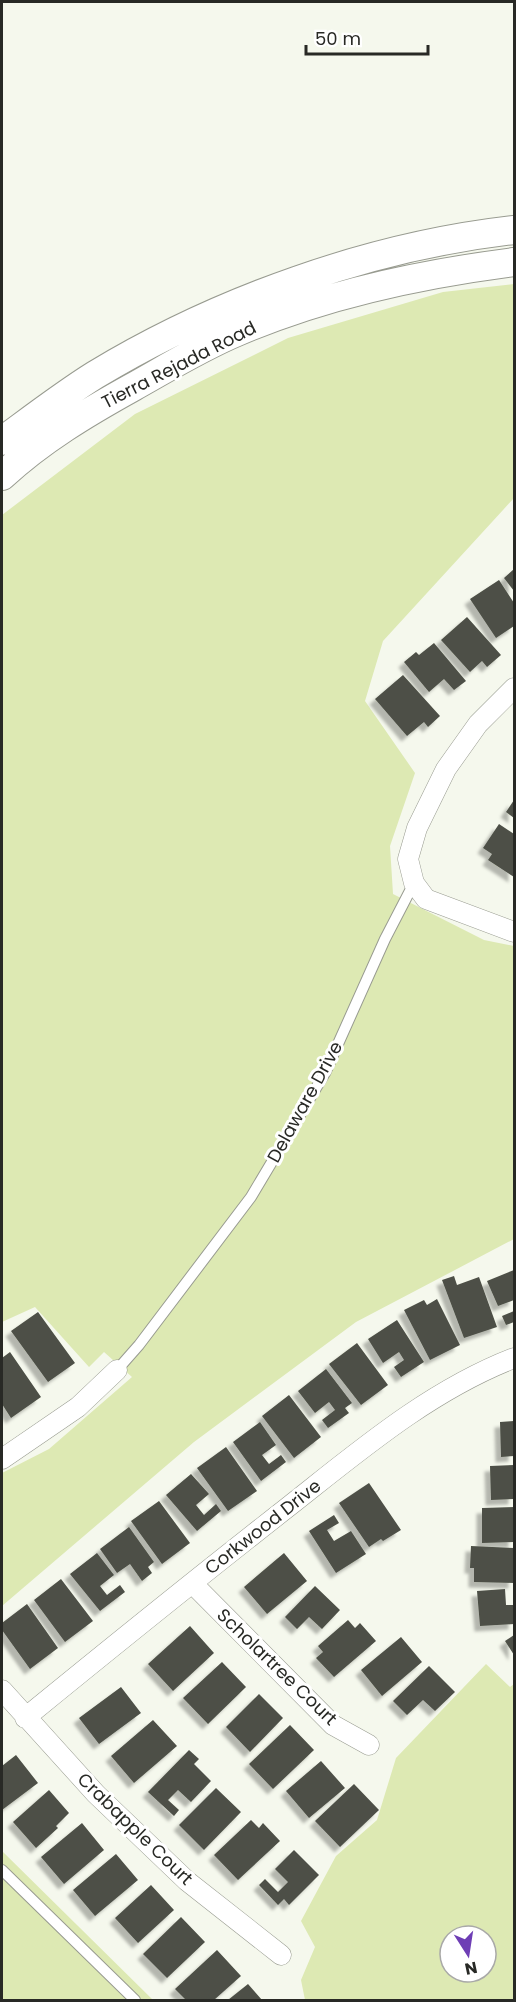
<svg xmlns="http://www.w3.org/2000/svg" width="516" height="2002" font-family="Poppins,sans-serif">
  <style>
    .green { fill: #dde9b3; fill-rule: evenodd }
    .building { fill: #4d5046; filter: url(#shadow) }
    .lines { fill: none; stroke-linecap: round; stroke-linejoin: round }
    .lane-casing { stroke: #989b90; stroke-width: 12 }
    .street-casing { stroke: #989b90; stroke-width: 21 }
    .secondary-casing { stroke: #989b90; stroke-width: 30 }
    .lane { stroke: #fff; stroke-width: 10 }
    .street { stroke: #fff; stroke-width: 20 }
    .secondary { stroke: #fff; stroke-width: 28 }
    .labels { text-anchor: middle; stroke-width: 6; stroke-linejoin: round; paint-order: stroke }
    .street-label { font-size: 18px; fill: #282925; stroke: #fff }
  </style>
  <defs>
    <filter id="shadow"><feDropShadow dx="-5.5" dy="5.5" stdDeviation="1.5" flood-color="#0004"/></filter>
  </defs>
  <rect width="100%" height="100%" fill="#f5f8ed"/>
  <path class="green" d="M514,284V498L383,641L365,701L415,773L390,846L393,894L484,940L514,946V1239L356,1322L194,1442L2,1606V1473L49,1449L132,1377L104,1352L89,1367L35,1307L2,1322V515L135,414L288,338L443,292Z
    M486,1664L510,1687L514,1684V2000H305L301,1980L315,1947L301,1921L336,1856L377,1820L396,1758ZM450,1936H486V1972H450Z
    M2,1851L153,2000H2Z"/>
  <path class="building" d="M514,569V591L504,578Z
    M499,580L514,603V626L496,638L470,599Z
    M467,617L501,655L487,667L482,661L470,672L441,640Z
    M434,643L466,681L454,690L444,679L429,692L404,662L416,652L419,655Z
    M403,675L440,716L428,727L424,722L407,736L375,699Z
    M514,800V818L506,812Z
    M499,824L514,834V877L488,860L492,854L483,848Z
    M514,1270V1300L498,1306L487,1281Z
    M454,1276L457,1285L479,1277L497,1327L464,1338L442,1280Z
    M437,1299L460,1345L430,1360L404,1310L424,1300L427,1305Z
    M514,1311V1322L506,1325L502,1316Z
    M38,1312L75,1363L48,1382L11,1331Z
    M397,1320L424,1362L401,1377L394,1367L404,1360L399,1352L383,1363L368,1339Z
    M357,1343L388,1385L361,1405L329,1364Z
    M10,1352L41,1397L11,1418L2,1404V1358Z
    M326,1369L352,1403L345,1408L349,1413L328,1428L322,1420L335,1410L329,1402L315,1413L298,1391Z
    M289,1395L321,1437L294,1458L262,1416Z
    M514,1421V1456L501,1457L500,1422Z
    M260,1422L276,1445L262,1455L269,1464L281,1455L286,1462L261,1481L233,1442Z
    M226,1447L257,1491L228,1511L197,1468Z
    M514,1465V1499L491,1500L490,1466Z
    M191,1474L209,1494L196,1505L204,1515L216,1504L221,1511L197,1531L166,1495Z
    M369,1483L401,1530L383,1541L381,1539L369,1547L339,1503Z
    M159,1501L190,1543L162,1564L131,1521Z
    M514,1507V1542L482,1543V1508Z
    M334,1515L339,1523L327,1530L334,1541L351,1531L366,1554L336,1573L309,1531Z
    M129,1527L154,1562L148,1567L152,1573L142,1581L130,1564L117,1573L100,1549Z
    M471,1546L514,1548V1583L474,1582V1568H470Z
    M97,1553L114,1575L100,1586L107,1595L120,1585L125,1592L100,1611L70,1574Z
    M284,1553L307,1581L267,1614L244,1587Z
    M61,1579L93,1621L65,1642L34,1600Z
    M315,1586L340,1610L322,1629L309,1617L297,1629L285,1617Z
    M505,1589L506,1605H514V1624L480,1626L477,1591Z
    M27,1604L58,1648L30,1669L2,1630V1623Z
    M348,1620L355,1628L360,1623L376,1641L334,1677L316,1658L323,1652L318,1646Z
    M190,1626L214,1653L173,1691L148,1664Z
    M514,1635V1655L505,1641Z
    M401,1637L422,1662L382,1696L361,1670Z
    M222,1662L246,1687L208,1724L183,1698Z
    M429,1666L455,1692L435,1711L423,1700L407,1715L393,1701Z
    M121,1687L141,1713L99,1744L79,1718Z
    M259,1694L283,1718L250,1752L226,1727Z
    M153,1720L177,1746L134,1783L111,1756Z
    M290,1725L314,1750L273,1789L249,1764Z
    M189,1750L199,1759L194,1764L211,1781L191,1802L178,1790L168,1800L179,1810L174,1816L148,1792Z
    M16,1755L38,1783L2,1810V1766Z
    M321,1761L345,1788L309,1818L286,1791Z
    M354,1784L379,1810L340,1847L315,1821Z
    M216,1788L241,1812L204,1850L179,1825Z
    M49,1790L69,1813L56,1826L58,1828L36,1848L13,1822Z
    M251,1820L259,1828L263,1823L280,1841L238,1880L214,1855Z
    M82,1823L104,1850L64,1884L41,1857Z
    M294,1850L319,1875L289,1905L284,1899L278,1905L259,1885L265,1879L278,1892L288,1882L275,1869Z
    M116,1854L138,1880L95,1916L73,1890Z
    M151,1885L174,1910L138,1943L115,1918Z
    M181,1917L205,1942L167,1978L143,1954Z
    M217,1950L241,1976L214,2000H186L175,1989Z
    M248,1984L262,2000H228Z"/>
  <g class="lines">
    <defs>
      <path id="lane" d="M117,1370L139,1345L251,1197L325,1073L385,939L414,883
        M2,1870L135,2000"/>
      <path id="street" d="M514,688L478,724L446,769L417,828L408,859L414,883L426,899L514,932
        M2,1459L78,1407L117,1370
        M192,1583L333,1725L369,1745
        M2,1690L96,1794L187,1881L281,1955
        M25,1718C112,1647 200,1576 288,1507C359,1451 429,1391 514,1358"/>
      <path id="secondary" d="M2,441C32,419 63,395 95,375C219,300 371,246 514,230
        M2,476C41,440 86,413 133,387C167,368 201,347 237,332C325,294 420,274 514,262"/>
    </defs>
    <use href="#lane" class="lane-casing"/>
    <use href="#street" class="street-casing"/>
    <use href="#secondary" class="secondary-casing"/>
    <use href="#lane" class="lane"/>
    <use href="#street" class="street"/>
    <use href="#secondary" class="secondary"/>
  </g>
  <g class="labels">
    <g class="street-label">
      <text transform="translate(179 365) rotate(-27)" y="6">Tierra Rejada Road</text>
      <text transform="translate(305 1102) rotate(-61)" y="6">Delaware Drive</text>
      <text transform="translate(263 1527) rotate(-38)" y="6">Corkwood Drive</text>
      <text transform="translate(277 1667) rotate(44)" y="6">Scholartree Court</text>
      <text transform="translate(135 1829) rotate(44)" y="6">Crabapple Court</text>
    </g>
  </g>
  <rect width="516" height="2002" fill="none" stroke="#282925" stroke-width="6"/>
  <g transform="translate(468 1954) rotate(168)"><circle r="28" fill="#ffffff" stroke="#a9a9a8" stroke-width="1.5"/>
  <path d="M0-4.5L10 22L0 15L-10 22Z" fill="#6e3eb5"/>
  <text y="-9" font-size="16" font-weight="bold" text-anchor="middle" fill="#282925">N</text>
  </g>
  <path d="M306 45v9h122v-9" fill="none" stroke="#282925" stroke-width="3"/>
  <text x="315" y="45" font-size="18" fill="#282925" stroke="#ffffff" stroke-width="4.5" paint-order="stroke">50 m</text>
</svg>
